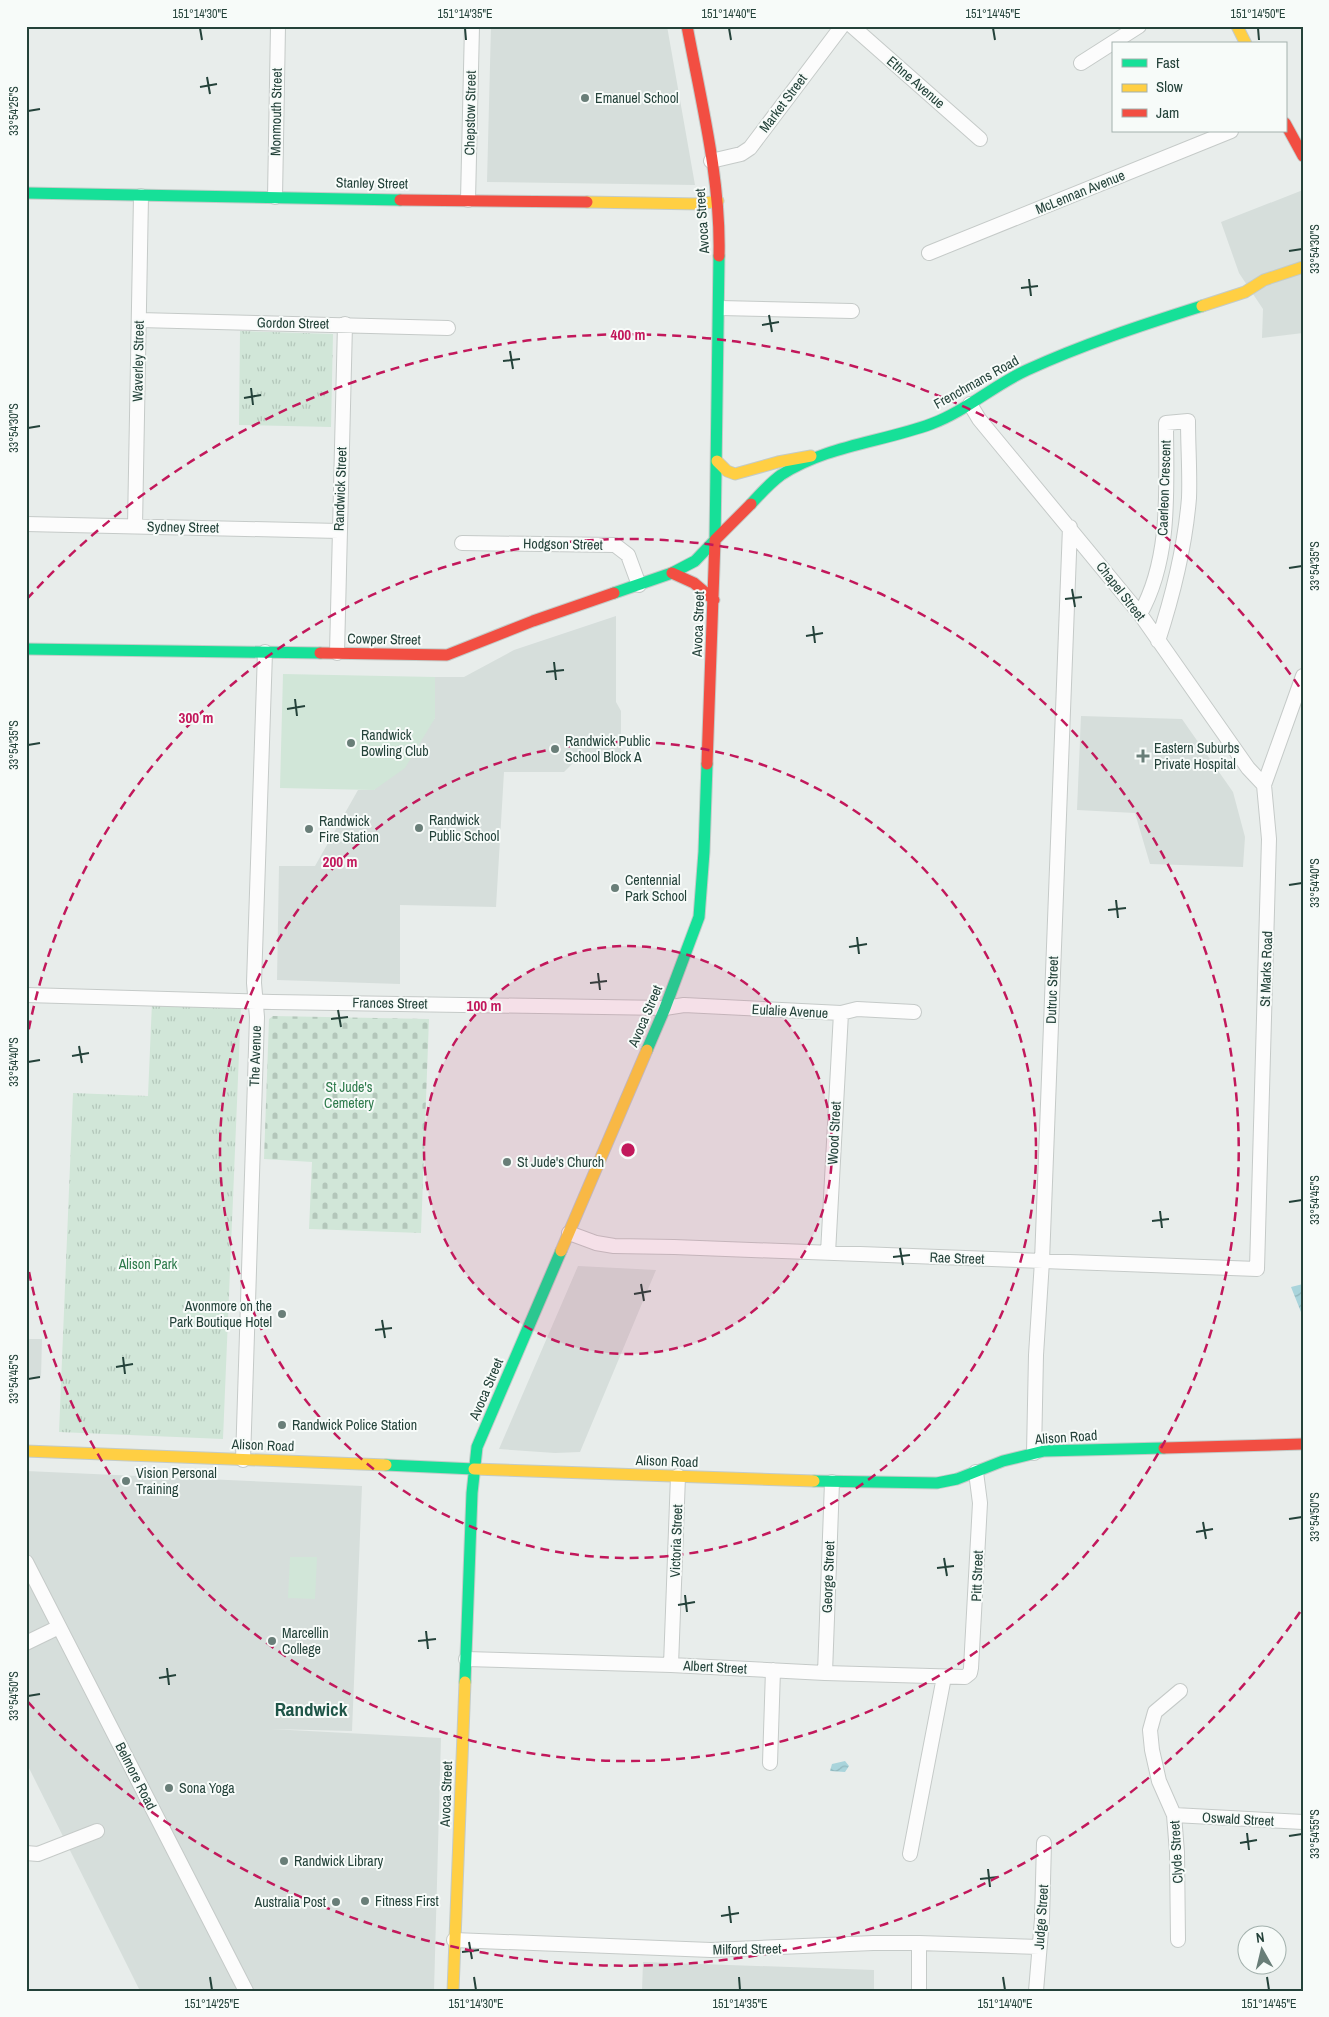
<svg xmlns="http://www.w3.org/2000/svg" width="1329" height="2017" font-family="'Archivo Narrow',sans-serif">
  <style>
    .built { fill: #d6dedb }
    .grass { fill: #d1e6d8 }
    .cemetery { fill: url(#cemetery-stones) }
    .park { fill: url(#park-tufts) }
    .water { fill: url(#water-waves) }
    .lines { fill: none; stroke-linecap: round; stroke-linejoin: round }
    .street-casing { stroke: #c5cac8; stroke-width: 16 }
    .fast-casing { stroke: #c3cbc8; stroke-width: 13 }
    .slow-casing { stroke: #c3cbc8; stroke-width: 13 }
    .jam-casing { stroke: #c3cbc8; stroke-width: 13 }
    .street { stroke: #fcfcfc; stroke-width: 14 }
    .fast { stroke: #16e098; stroke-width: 11 }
    .slow { stroke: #ffcf43; stroke-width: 11 }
    .jam { stroke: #f24e42; stroke-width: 11 }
    .ticks { fill: none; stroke: #24423a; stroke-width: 2 }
    .ring { fill: none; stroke: #c2185b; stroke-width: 2.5; stroke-dasharray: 9 6 }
    .poi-dot { fill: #697e78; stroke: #f7fbf9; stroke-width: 2 }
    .labels { text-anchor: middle; stroke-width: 4; stroke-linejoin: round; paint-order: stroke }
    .street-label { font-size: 14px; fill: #24423a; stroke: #f7fbf9 }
    .poi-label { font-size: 14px; fill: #24423a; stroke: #f7fbf9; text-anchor: start }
    .park-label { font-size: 14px; fill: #2d7a4b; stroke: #f7fbf9 }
    .district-label { font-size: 19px; font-weight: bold; fill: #1f5548; stroke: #f7fbf9 }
    .centre { fill: #c2185b; stroke: #f7fbf9; stroke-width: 2.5 }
    .ring-label { font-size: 15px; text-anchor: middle; font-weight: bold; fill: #c2185b; stroke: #f7fbf9; stroke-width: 4; stroke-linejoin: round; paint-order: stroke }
    .neatline { fill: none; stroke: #24423a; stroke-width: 2 }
    .ticks-label { font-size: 12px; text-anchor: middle; fill: #24423a }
  </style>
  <defs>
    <pattern id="cemetery-stones" width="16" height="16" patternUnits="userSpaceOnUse" patternTransform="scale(1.25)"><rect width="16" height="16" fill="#d1e6d8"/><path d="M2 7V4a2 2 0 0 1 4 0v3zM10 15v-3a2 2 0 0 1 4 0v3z" fill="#b3c6ba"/></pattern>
    <pattern id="park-tufts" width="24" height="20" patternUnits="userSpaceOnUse" patternTransform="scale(1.25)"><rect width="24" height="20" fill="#d1e6d8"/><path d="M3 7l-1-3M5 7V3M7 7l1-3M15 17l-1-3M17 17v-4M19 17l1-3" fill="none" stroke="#b3c6ba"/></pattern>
    <pattern id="water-waves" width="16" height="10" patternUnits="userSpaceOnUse" patternTransform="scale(1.25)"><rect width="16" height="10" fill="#a9d4db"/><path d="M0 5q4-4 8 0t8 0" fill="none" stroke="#91b7bd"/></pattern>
  </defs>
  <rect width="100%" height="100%" fill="#e8edeb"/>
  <path class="built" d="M491,26H667L695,185L487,182Z
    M1303,190V333L1262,338L1263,309L1239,273L1221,222Z
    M616,616V702L621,711V755L580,756L564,772H504L496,907L400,905V984L277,980L279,866H315L358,790H374L435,718V677H464L514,650Z
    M1081,716L1182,719L1233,792L1245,837L1243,867L1150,864L1135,813L1077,810Z
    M578,1266L656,1270L580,1452L555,1453L499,1449Z
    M26,1339H42L41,1377H26Z
    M26,1471L362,1486L352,1731L271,1729L441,1738L434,1991H140L26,1762Z
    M643,1962L874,1970V1991H642Z"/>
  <path class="grass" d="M283,674L435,677V718L405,768L374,790L280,788Z
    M290,1557H317L315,1599L288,1598Z"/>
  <path class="cemetery" d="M273,1016L429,1019L421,1233L309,1229L312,1162L264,1159L269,1019Z"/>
  <path class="park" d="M240,331L333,334L331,427L239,425Z
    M152,1002L241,1006L223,1439L59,1432L73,1093L148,1096Z"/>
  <path class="water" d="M1303,1284V1311L1301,1312L1291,1287Z
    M845,1761L849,1766L845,1772L830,1771L832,1764Z"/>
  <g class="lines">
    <defs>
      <path id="street" d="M852,26L980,139
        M1081,63L1139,26
        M711,161L741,154L750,148L842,26
        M275,197L278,26
        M468,200L472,26
        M929,253L1231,131
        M720,308L852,311
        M139,320L448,328
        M970,404L979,419L1140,614L1248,768L1264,785
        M26,524L339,531
        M135,526L141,196
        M462,543L615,545L628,555L639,585
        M1140,614C1172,557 1166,486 1166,423L1188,421C1188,447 1190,473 1189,498C1185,547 1173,595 1158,641
        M337,653L345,324
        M26,995L273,1002L665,1008L684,1005L841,1013L857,1009L914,1012
        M569,1233L596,1243L614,1246L674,1247L1257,1269L1269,839L1264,785L1303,676
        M828,1253L841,1013
        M1034,1453L1036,1355L1042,1261L1070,527
        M243,1460L257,1017L254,983L265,652
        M26,1562L246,1991
        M26,1643L59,1627
        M466,1659L671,1665L825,1673L965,1677L970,1673L971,1668L980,1503L976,1472
        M671,1665L678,1476
        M825,1673L832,1482
        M770,1763L773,1670
        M1174,1815L1303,1822
        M26,1853L38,1854L97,1831
        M910,1854L944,1677
        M454,1940L711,1950L873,1943H919L1039,1947
        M1178,1940L1177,1852L1174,1815L1159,1781L1152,1750L1150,1730L1155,1712L1180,1691
        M919,1991V1943
        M1036,1991L1042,1919L1044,1843"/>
      <path id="fast" d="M26,193L400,200
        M751,504C760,494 770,483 781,475C825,446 882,442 931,424C966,411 994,385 1027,370C1084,344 1142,325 1202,306
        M614,593L672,573L695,561L715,540L719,256
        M26,649L320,653
        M647,1050L665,1008L699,917L704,852L707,764
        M386,1465L474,1469
        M814,1481L937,1483L957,1479L1003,1461L1044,1451L1164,1448
        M465,1682L472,1493L477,1447L561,1251"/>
      <path id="slow" d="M1237,26L1246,44
        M587,202L699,204L718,201
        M1202,306L1245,292L1264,280L1303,267
        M717,461L727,471L735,474L778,462L811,456
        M561,1251L647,1050
        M26,1451L386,1465
        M474,1469L814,1481
        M453,1991L465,1682"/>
      <path id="jam" d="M687,26C701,101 721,180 719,256
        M1285,123L1303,156
        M400,200L587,202
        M672,573L694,583L714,600
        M320,653L447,655L533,621L614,593
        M707,764L715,540L751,504
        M1164,1448L1303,1444"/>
    </defs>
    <use href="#street" class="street-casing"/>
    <use href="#fast" class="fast-casing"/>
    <use href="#slow" class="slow-casing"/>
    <use href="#jam" class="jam-casing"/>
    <use href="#street" class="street"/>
    <use href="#fast" class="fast"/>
    <use href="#slow" class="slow"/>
    <use href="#jam" class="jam"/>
  </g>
  <path class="ticks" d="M200,28L202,40M465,28L466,40M729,28L731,40M993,28L995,40M1258,28L1259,40M207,77L210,94M200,87L217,84M28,111L40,109M1289,251L1302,249M1029,279L1031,296M1021,288L1038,286M769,315L772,332M762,325L779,322M510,351L513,369M503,361L520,359M251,388L253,405M244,398L261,395M28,428L40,426M1289,568L1302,566M1072,589L1075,607M1065,599L1082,597M813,626L815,643M806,636L823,633M554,662L556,680M546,672L564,670M295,699L297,716M287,709L305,706M28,745L40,743M1289,885L1302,883M1116,900L1118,918M1108,910L1126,908M857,937L859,954M849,947L867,944M598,973L600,990M590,983L607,981M338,1010L341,1027M331,1019L348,1017M79,1046L82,1063M72,1056L89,1053M28,1062L40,1060M1289,1202L1302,1200M1160,1211L1162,1228M1152,1221L1169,1219M900,1248L903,1265M893,1257L910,1255M641,1284L644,1301M634,1294L651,1291M382,1320L385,1338M375,1330L392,1328M123,1357L125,1374M116,1367L133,1364M28,1379L40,1377M1289,1519L1302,1517M1203,1522L1206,1539M1196,1532L1213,1529M944,1558L947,1576M937,1568L954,1566M685,1595L687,1612M678,1605L695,1602M426,1631L428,1649M418,1641L436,1639M167,1668L169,1685M159,1678L176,1675M28,1696L40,1694M1247,1833L1249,1850M1289,1836L1302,1834M1240,1843L1257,1840M988,1869L990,1887M980,1879L998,1877M729,1906L731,1923M721,1916L739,1913M469,1942L472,1959M462,1952L479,1950M210,1977L212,1990M474,1977L476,1990M739,1977L740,1990M1003,1977L1005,1990M1267,1977L1269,1990"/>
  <circle cx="628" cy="1150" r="204" fill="#c2185b" fill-opacity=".12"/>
  <g class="ring">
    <circle cx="628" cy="1150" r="204"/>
    <circle cx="628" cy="1150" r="408"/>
    <path d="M26 1044A611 611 0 1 1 26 1256"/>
    <path d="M1300 1612A815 815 0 0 1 27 1701M27 599A815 815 0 0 1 1300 688"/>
  </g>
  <g class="poi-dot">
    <circle cx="585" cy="98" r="5"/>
    <circle cx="351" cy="743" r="5"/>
    <circle cx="555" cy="749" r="5"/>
    <path d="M1140.5 748.5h5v5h5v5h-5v5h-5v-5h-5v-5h5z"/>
    <circle cx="419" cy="828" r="5"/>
    <circle cx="309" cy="829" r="5"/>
    <circle cx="615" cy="888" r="5"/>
    <circle cx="507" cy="1162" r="5"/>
    <circle cx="282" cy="1314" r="5"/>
    <circle cx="282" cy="1425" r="5"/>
    <circle cx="126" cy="1481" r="5"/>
    <circle cx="272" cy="1641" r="5"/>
    <circle cx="169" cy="1788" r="5"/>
    <circle cx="284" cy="1861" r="5"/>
    <circle cx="365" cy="1901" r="5"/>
    <circle cx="336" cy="1902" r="5"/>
  </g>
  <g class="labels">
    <g class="street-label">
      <text transform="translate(916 82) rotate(41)" y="5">Ethne Avenue</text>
      <text transform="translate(783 103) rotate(-53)" y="5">Market Street</text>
      <text transform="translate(276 112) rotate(-89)" y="5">Monmouth Street</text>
      <text transform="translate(470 113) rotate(-89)" y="5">Chepstow Street</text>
      <text transform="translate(372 183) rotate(1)" y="5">Stanley Street</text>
      <text transform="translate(1080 192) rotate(-22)" y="5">McLennan Avenue</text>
      <text transform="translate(702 221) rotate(-94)" y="5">Avoca Street</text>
      <text transform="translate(293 323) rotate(1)" y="5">Gordon Street</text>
      <text transform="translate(138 361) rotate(-89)" y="5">Waverley Street</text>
      <text transform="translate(976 382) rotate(-29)" y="5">Frenchmans Road</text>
      <text transform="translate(1164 488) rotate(-88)" y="5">Caerleon Crescent</text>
      <text transform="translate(340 489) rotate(-88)" y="5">Randwick Street</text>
      <text transform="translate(183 527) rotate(1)" y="5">Sydney Street</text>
      <text transform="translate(563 544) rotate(1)" y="5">Hodgson Street</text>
      <text transform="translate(1121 591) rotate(52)" y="5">Chapel Street</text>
      <text transform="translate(698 624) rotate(-88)" y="5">Avoca Street</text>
      <text transform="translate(384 639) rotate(1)" y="5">Cowper Street</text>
      <text transform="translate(1266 969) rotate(-88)" y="5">St Marks Road</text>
      <text transform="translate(1052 990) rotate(-88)" y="5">Dutruc Street</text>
      <text transform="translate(390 1003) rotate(1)" y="5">Frances Street</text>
      <text transform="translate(790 1011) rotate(3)" y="5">Eulalie Avenue</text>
      <text transform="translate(645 1016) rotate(-67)" y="5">Avoca Street</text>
      <text transform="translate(255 1056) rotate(-88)" y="5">The Avenue</text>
      <text transform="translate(834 1133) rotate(-87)" y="5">Wood Street</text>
      <text transform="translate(957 1258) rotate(2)" y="5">Rae Street</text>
      <text transform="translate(486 1389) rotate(-67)" y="5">Avoca Street</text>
      <text transform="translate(1066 1437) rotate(-4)" y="5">Alison Road</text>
      <text transform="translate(263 1445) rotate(2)" y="5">Alison Road</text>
      <text transform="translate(667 1461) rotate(2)" y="5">Alison Road</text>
      <text transform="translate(676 1541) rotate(-88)" y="5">Victoria Street</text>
      <text transform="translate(977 1576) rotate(-88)" y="5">Pitt Street</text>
      <text transform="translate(828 1577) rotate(-88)" y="5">George Street</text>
      <text transform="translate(715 1667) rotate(3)" y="5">Albert Street</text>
      <text transform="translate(136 1776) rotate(63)" y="5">Belmore Road</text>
      <text transform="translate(446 1794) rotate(-88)" y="5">Avoca Street</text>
      <text transform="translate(1238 1819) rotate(3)" y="5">Oswald Street</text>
      <text transform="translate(1176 1852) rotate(-93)" y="5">Clyde Street</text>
      <text transform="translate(1041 1917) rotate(-86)" y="5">Judge Street</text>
      <text transform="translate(747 1949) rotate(-1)" y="5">Milford Street</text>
    </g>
    <g class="poi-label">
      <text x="595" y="103">Emanuel School</text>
      <text x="361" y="740">Randwick<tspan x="361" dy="16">Bowling Club</tspan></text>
      <text x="565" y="746">Randwick Public<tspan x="565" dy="16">School Block A</tspan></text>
      <text x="1154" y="753">Eastern Suburbs<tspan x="1154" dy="16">Private Hospital</tspan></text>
      <text x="429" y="825">Randwick<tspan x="429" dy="16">Public School</tspan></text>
      <text x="319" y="826">Randwick<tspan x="319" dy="16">Fire Station</tspan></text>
      <text x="625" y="885">Centennial<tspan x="625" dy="16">Park School</tspan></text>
      <text x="517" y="1167">St Jude's Church</text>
      <text x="272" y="1311" text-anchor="end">Avonmore on the<tspan x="272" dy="16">Park Boutique Hotel</tspan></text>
      <text x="292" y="1430">Randwick Police Station</text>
      <text x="136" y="1478">Vision Personal<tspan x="136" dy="16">Training</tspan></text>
      <text x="282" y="1638">Marcellin<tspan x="282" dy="16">College</tspan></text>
      <text x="179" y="1793">Sona Yoga</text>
      <text x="294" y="1866">Randwick Library</text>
      <text x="375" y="1906">Fitness First</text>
      <text x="326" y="1907" text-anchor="end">Australia Post</text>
    </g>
    <g class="park-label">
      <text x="349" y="1092">St Jude's<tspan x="349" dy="16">Cemetery</tspan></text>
      <text x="148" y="1269">Alison Park</text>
    </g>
    <g class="district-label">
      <text x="311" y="1716">Randwick</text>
    </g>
  </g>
  <circle cx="628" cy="1150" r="8" class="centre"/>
  <g class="ring-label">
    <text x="628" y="340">400 m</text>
    <text x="196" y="723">300 m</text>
    <text x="340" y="867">200 m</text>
    <text x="484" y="1011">100 m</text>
  </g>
  <rect width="1329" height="2017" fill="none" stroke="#f7fbf9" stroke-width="55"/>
  <rect x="1112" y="42" width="175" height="90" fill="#f7fbf9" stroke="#a3b1ad"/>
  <rect x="1122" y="59" width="25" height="8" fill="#16e098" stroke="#a3b1ad"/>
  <text x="1156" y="68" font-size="15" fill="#24423a">Fast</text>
  <rect x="1122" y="84" width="25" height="8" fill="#ffcf43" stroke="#a3b1ad"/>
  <text x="1156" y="92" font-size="15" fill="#24423a">Slow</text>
  <rect x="1122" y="109" width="25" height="8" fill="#f24e42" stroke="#a3b1ad"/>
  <text x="1156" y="118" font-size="15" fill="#24423a">Jam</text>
  <g transform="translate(1262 1950) rotate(352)"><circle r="24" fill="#f7fbf9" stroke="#a3b1ad"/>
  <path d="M0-4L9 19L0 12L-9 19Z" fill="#697e78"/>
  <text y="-8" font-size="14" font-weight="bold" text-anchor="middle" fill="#24423a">N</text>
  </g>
  <rect x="28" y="28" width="1274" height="1962" class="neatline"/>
  <g class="ticks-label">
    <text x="200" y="18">151°14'30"E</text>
    <text x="465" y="18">151°14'35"E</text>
    <text x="729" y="18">151°14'40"E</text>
    <text x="993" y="18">151°14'45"E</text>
    <text x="1258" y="18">151°14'50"E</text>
    <text transform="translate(14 111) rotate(-90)" y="4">33°54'25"S</text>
    <text transform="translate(1315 249) rotate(-90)" y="4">33°54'30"S</text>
    <text transform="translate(14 428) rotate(-90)" y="4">33°54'30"S</text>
    <text transform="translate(1315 566) rotate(-90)" y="4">33°54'35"S</text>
    <text transform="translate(14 745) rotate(-90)" y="4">33°54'35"S</text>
    <text transform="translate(1315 883) rotate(-90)" y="4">33°54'40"S</text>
    <text transform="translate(14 1062) rotate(-90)" y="4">33°54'40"S</text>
    <text transform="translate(1315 1200) rotate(-90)" y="4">33°54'45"S</text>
    <text transform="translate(14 1379) rotate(-90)" y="4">33°54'45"S</text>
    <text transform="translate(1315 1517) rotate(-90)" y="4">33°54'50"S</text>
    <text transform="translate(14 1696) rotate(-90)" y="4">33°54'50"S</text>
    <text transform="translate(1315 1834) rotate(-90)" y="4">33°54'55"S</text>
    <text x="212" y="2008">151°14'25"E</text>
    <text x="476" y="2008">151°14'30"E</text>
    <text x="740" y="2008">151°14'35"E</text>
    <text x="1005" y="2008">151°14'40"E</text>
    <text x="1269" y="2008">151°14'45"E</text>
  </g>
</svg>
